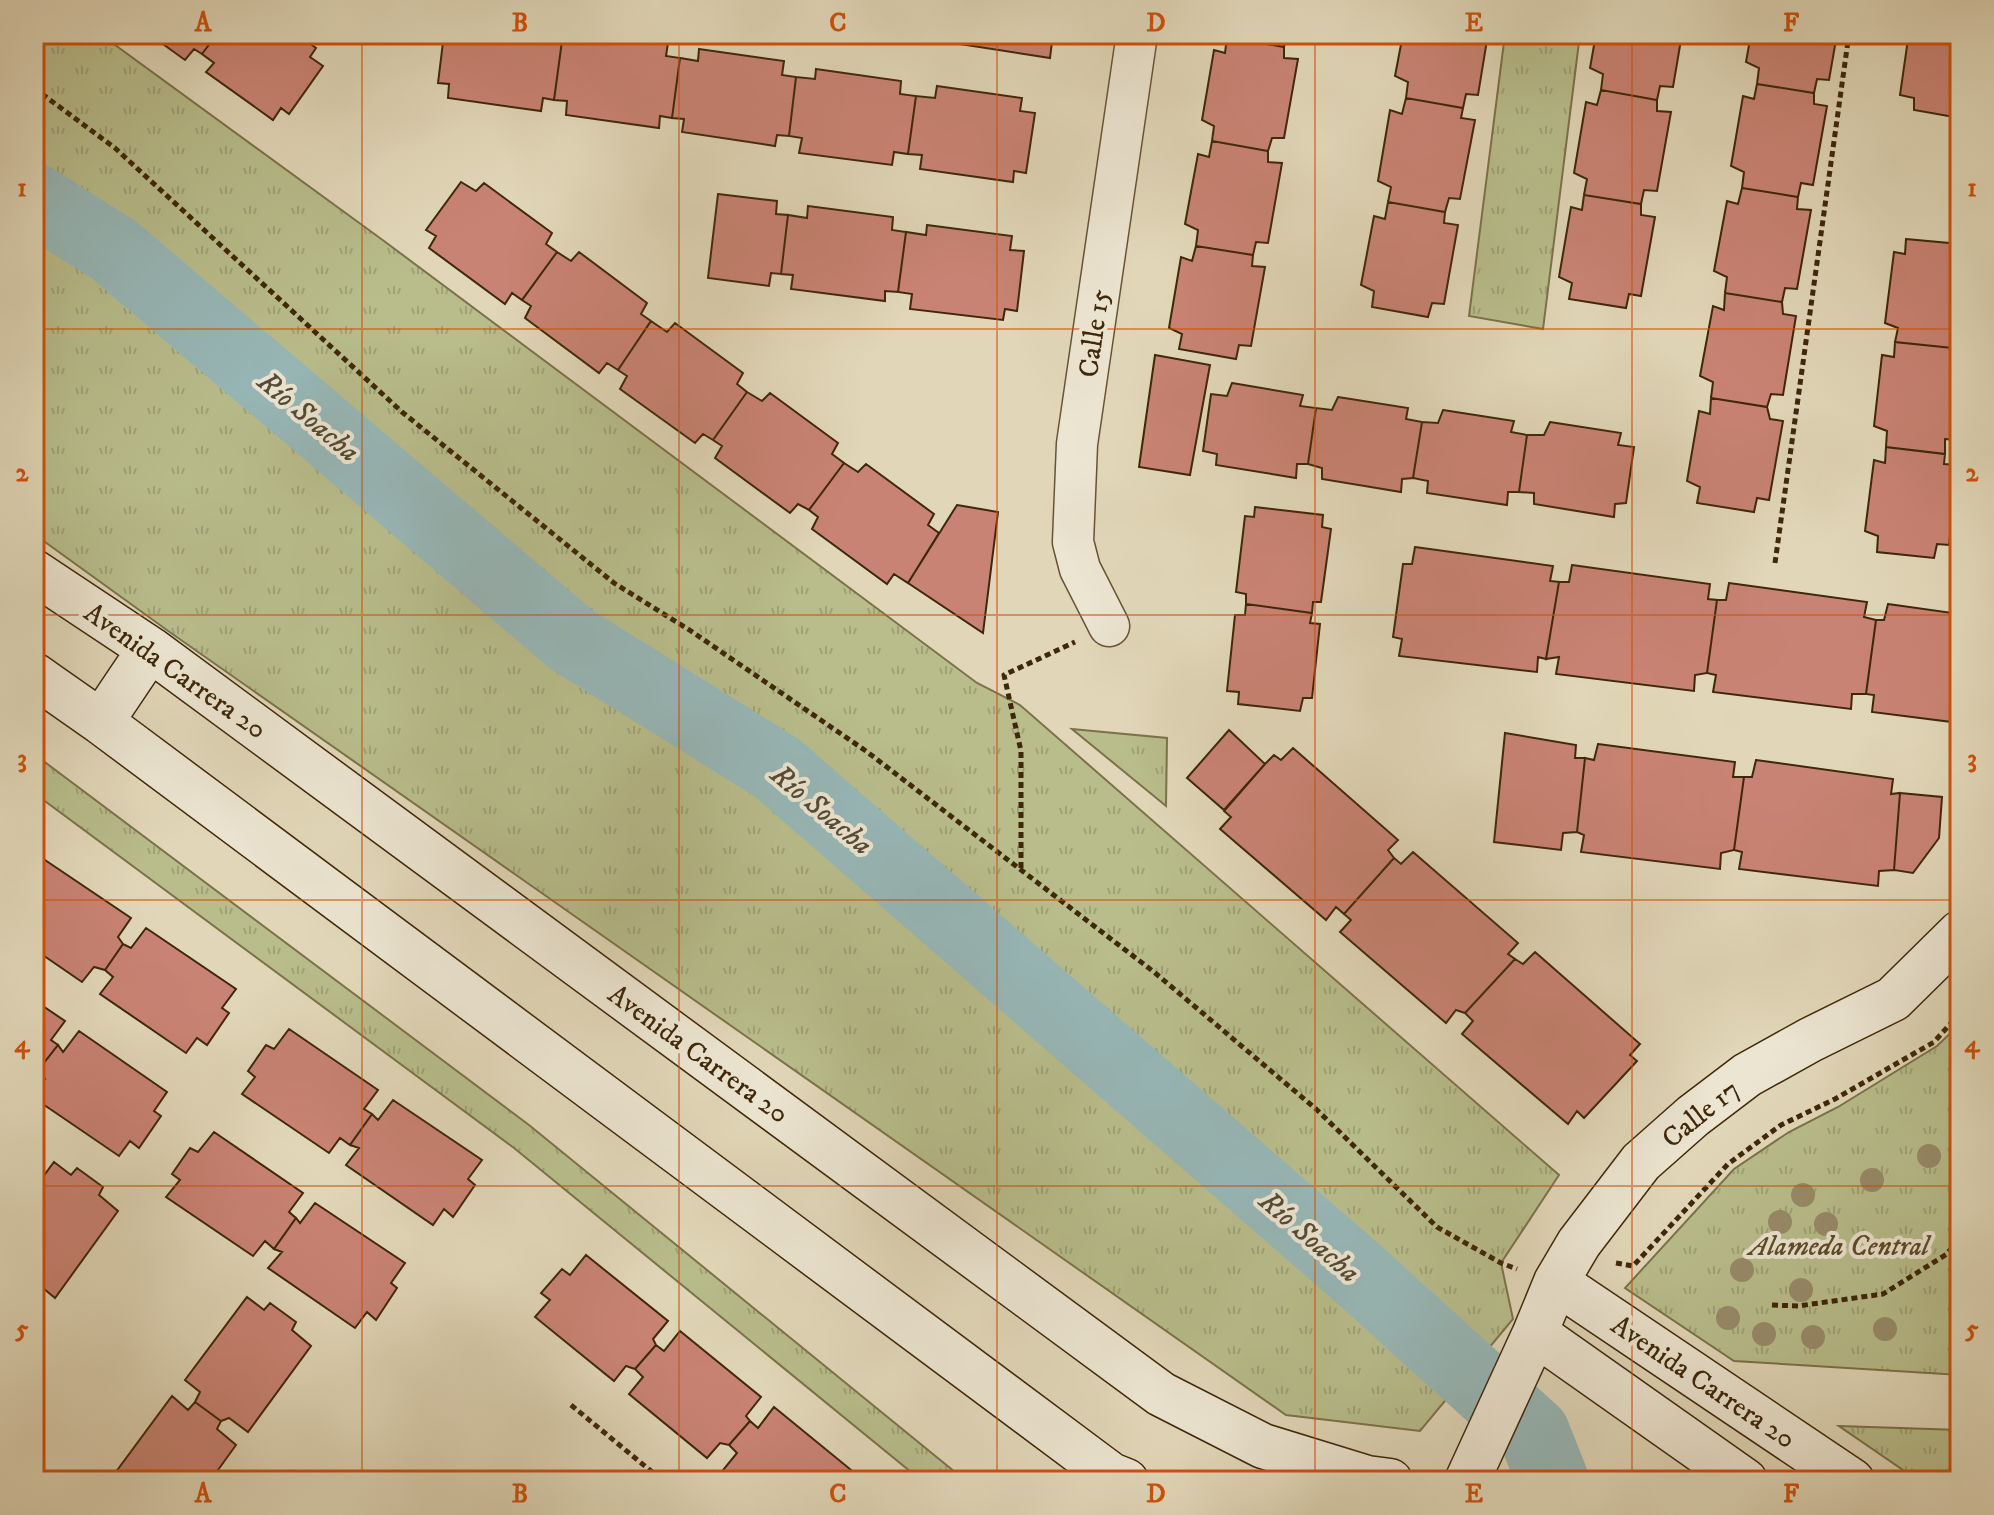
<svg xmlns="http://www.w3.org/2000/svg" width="1994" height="1515" font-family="'IM FELL DW Pica',serif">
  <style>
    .grass { fill: url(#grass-tufts); stroke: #7c724a; stroke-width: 2 }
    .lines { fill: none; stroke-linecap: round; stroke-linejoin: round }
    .river { stroke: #97b7b7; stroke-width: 72 }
    .building { fill: #c98374; stroke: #3f270a; stroke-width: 2 }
    .street-casing { stroke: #685336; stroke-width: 43 }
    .secondary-casing { stroke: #3f270a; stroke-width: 47 }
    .path { stroke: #3f270a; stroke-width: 5; stroke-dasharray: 6 4; stroke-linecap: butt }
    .street { stroke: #ece5d1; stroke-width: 40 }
    .secondary { stroke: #ece5d1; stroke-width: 44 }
    .tree { fill: #988b6a }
    .grid { fill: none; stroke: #cf520c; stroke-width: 2; stroke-opacity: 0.55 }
    .labels { text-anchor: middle; stroke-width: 8; stroke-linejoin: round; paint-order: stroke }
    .street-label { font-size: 28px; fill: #3f270a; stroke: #ece5d1 }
    .park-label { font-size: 28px; font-style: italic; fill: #5d4c2a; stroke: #ece5d1 }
    .water-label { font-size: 30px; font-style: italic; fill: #554b35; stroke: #ece5d1 }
    .neatline { fill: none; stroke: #cf520c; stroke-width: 3 }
    .grid-label { font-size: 26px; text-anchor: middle; font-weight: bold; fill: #cf520c }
  </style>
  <defs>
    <pattern id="grass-tufts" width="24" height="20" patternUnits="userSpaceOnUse" patternTransform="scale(2)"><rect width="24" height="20" fill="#b8bd8b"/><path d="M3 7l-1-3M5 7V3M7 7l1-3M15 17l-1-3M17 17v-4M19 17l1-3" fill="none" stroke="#9fa277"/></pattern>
  </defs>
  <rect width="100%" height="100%" fill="#e1d7b8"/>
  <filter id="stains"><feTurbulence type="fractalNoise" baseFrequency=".0025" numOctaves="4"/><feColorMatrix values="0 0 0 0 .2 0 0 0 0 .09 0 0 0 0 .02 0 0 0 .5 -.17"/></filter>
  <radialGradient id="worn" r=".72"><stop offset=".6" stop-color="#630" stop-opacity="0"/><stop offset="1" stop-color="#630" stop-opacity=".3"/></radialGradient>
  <path class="grass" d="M34,34H100L384,241L977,683L1020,705L1559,1175L1501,1263L1513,1319L1420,1431L1286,1415L171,633L34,534Z
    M1505,34H1580L1543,329L1469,316Z
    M1072,729L1167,738L1166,806Z
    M34,754L529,1125L966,1481H922L514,1148L34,793Z
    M1960,1024V1375L1734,1361L1625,1288L1734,1169L1789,1132L1838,1107L1937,1046Z
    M1839,1426L1960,1430V1481H1919Z"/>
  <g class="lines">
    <path class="river" d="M34,199L114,250L572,640L777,768L1363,1278L1534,1433L1553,1481"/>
  </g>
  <path class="building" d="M149,34H217L202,54L194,49L185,60Z
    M217,34H297L316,48L310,57L323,66L289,114L281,108L273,120L206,72L214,63L202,54Z
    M444,34H549L548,39L562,41L554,100L543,98L541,111L448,98L449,84L438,83Z
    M582,34H601L668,43L666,56L680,58L672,118L660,116L659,128L566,115L567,101L554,100L562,41L581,44Z
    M868,34H917L916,42Z
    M941,34H1067L1065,44L1052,42L1050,58L940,41Z
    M1228,34H1287L1284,47L1227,37Z
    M1403,34H1488L1478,95L1466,94L1463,108L1406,98L1408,82L1395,76Z
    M1596,34H1682L1673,87L1660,86L1657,100L1601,90L1603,74L1590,68Z
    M1751,34H1837L1829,80L1817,79L1814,93L1757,84L1759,68L1746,62Z
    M1927,34H1960V118L1914,110V98L1900,95L1908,39L1924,40Z
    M1227,37L1284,47V58L1298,59L1284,138H1272L1268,151L1212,141L1214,126L1202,120L1214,50L1225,53Z
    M699,49L784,61L782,75L796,77L789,136L777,135L775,146L682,132L684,119L672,118L680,58L698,61Z
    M816,69L901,81L900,94L916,96L908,154L894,152L892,165L799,153L802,138L789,136L796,77L815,79Z
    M1757,84L1814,93V104L1827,106L1813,185L1801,183L1798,197L1742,188L1744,172L1731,166L1743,96L1754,99Z
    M937,86L1022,98L1020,111L1035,113L1026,173L1014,171L1013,182L920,169L922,155L908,154L916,96L935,98Z
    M1601,90L1657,100V111L1671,112L1657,191L1644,190L1641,204L1584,195L1587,179L1574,173L1586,102L1597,105Z
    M1406,98L1463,108L1461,118L1475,120L1460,199L1449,198L1445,212L1388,202L1391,187L1378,181L1390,110L1402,114Z
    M1212,141L1268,151V162L1282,163L1268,243L1256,242L1253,255L1196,246L1198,230L1185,224L1198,154L1209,157Z
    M461,182L476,191L484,183L552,233L546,244L557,252L522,300L512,293L505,304L429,248L436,236L426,230Z
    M1742,188L1798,197L1797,209L1811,210L1797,289L1785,288L1782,302L1725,293L1727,277L1714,271L1727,201L1738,204Z
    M718,194L777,201L776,214L788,215L781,274L771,273L769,286L708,278Z
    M1584,195L1641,204V215L1655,217L1641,296L1629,294L1626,308L1569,299L1572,283L1559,277L1571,207L1582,210Z
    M1388,202L1445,212L1444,223L1458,225L1444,304L1432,303L1428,317L1372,307L1374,291L1361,285L1374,216L1385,219Z
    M808,206L893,217L892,230L906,232L898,292L885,291V301L791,289L793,275L781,274L788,215L807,218Z
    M927,225L1012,236L1010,250L1024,251L1017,311L1005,309L1003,320L910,309L912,294L898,292L906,232L926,235Z
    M1906,239L1960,244V336H1957L1952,348L1895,342L1898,328L1885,323L1894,252L1905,254Z
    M1196,246L1253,255L1252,266L1265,267L1251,346L1239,345L1236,359L1179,349L1182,334L1169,328L1181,257L1192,261Z
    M557,252L571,261L579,252L647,303L641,314L651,321L618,370L607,363L599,373L525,318L531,306L522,300Z
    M1725,293L1782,302L1783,314L1796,316L1783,395L1771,394L1767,407L1711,398L1713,382L1700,376L1713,306L1724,310Z
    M651,321L667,332L675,323L743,373L737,384L747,392L713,440L703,434L695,443L620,389L627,376L618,370Z
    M1895,342L1952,348L1953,359L1960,360V417L1957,440L1945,439V454L1886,447L1887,431L1874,426L1882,355L1894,357Z
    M1155,355L1210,365L1190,475L1139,467Z
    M1232,383L1303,395L1300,406L1316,408L1308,464H1297L1296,478L1216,465L1217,454L1203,451L1211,394L1227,396Z
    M747,392L762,401L770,393L838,443L832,454L844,463L809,510L798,504L790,513L715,458L722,446L713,440Z
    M1338,397L1408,408L1406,419L1422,422L1413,478L1402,479L1401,492L1322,479V468L1308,464L1316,408L1332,410Z
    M1711,398L1767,407L1770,419L1783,421L1769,500L1757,498L1754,512L1697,503L1700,487L1687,481L1699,411L1710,414Z
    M1443,410L1514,421L1511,432L1527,435L1519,492H1508L1507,505L1427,493L1428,481L1413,478L1422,422L1438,423Z
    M1550,422L1621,433L1618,445L1634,447L1626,503L1615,504L1614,517L1534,504V493L1519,492L1527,435H1544Z
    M1886,447L1945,454L1944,464L1958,465L1949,545L1937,544L1934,558L1877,552L1878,536L1865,531L1874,460L1885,463Z
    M844,463L858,472L866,464L934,514L928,525L939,533L908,583L894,574L887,584L812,529L818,517L809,510Z
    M957,505L998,512L983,633L908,583Z
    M1255,507L1323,515L1322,527L1331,529L1321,602H1313L1312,613L1246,604V594L1236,592L1245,516L1254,517Z
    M1415,547L1553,566L1550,581L1559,582L1546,659L1538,657L1537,672L1399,656L1402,639L1393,637L1403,564H1412Z
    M1572,565L1710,584L1708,599L1717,600L1707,673L1695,675L1694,691L1556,674L1559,657L1546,659L1559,582H1569Z
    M1729,583L1867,602L1864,617L1876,620L1866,694H1852L1851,709L1713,692L1716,675L1707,673L1717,600H1726Z
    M1246,604L1312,613L1310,623L1320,624L1312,698H1303L1300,711L1238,704L1239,692L1227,691L1235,615H1245Z
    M1888,604L1960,614V723L1872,712L1874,695L1866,694L1876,620H1884Z
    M1229,730L1265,764L1224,810L1187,778Z
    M1505,733L1576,745L1575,758H1585L1577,832L1563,833L1561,850L1494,842Z
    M1598,744L1735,762L1733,777H1744L1734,850L1721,853L1720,869L1581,852L1584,835L1577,832L1585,758L1594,760Z
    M1293,748L1398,840L1388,850L1394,858L1344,914L1336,907L1326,920L1220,829L1231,817L1224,811L1265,764L1274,755L1281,760Z
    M1756,760L1893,779L1891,794L1900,793L1894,870L1879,871L1878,886L1739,869L1742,852L1734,850L1744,777H1752Z
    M1900,793L1942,797L1939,838L1913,873L1894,870Z
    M1413,852L1518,943L1508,954L1515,959L1465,1013L1456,1010L1446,1023L1340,932L1351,920L1344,914L1394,858L1401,864Z
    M42,858L131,918L118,937L123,944L105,970L94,967L82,982L34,949V869Z
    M146,928L236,989L222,1008L229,1013L207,1045L197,1038L186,1053L100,994L113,977L105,970L123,944L131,948Z
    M1535,952L1640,1044L1630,1055L1637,1061L1584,1118L1577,1111L1568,1124L1462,1034L1473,1021L1465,1013L1515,959L1523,964Z
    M34,1000L65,1021L51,1040L58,1045L36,1073L34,1072Z
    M289,1029L378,1090L364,1109L372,1114L350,1145L340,1138L329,1153L242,1094L255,1077L248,1071L266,1045L274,1049Z
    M79,1031L167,1092L154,1111L161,1116L139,1148L130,1141L119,1156L34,1098V1094L45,1079L36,1073L58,1045L63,1052Z
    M393,1100L482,1160L468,1179L475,1185L453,1217L444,1209L433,1225L346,1165L359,1148L350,1145L372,1114L378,1120Z
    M214,1132L303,1193L289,1212L296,1218L274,1249L265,1241L253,1256L166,1197L180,1180L172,1174L190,1148L198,1152Z
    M54,1162L71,1175L77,1168L103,1187L99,1195L118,1211L55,1298L37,1283L34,1286V1189Z
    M315,1203L405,1263L391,1283L397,1288L376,1320L367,1312L355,1328L268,1268L282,1252L274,1249L296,1218L300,1223Z
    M586,1255L668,1321L653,1339L656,1345L635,1369L626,1366L614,1381L535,1317L550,1300L541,1293L562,1269L570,1275Z
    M247,1297L264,1310L270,1303L296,1322L292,1330L311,1346L248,1432L229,1418L221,1421L195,1402L200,1392L185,1380Z
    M680,1331L761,1397L746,1416L750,1421L729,1445L720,1443L707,1458L629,1394L643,1377L635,1369L656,1345L664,1351Z
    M172,1396L188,1410L195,1402L221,1421L217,1429L236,1445L210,1481H112L110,1480Z
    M774,1407L856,1474L849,1481H736L723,1470L737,1453L729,1445L750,1421L758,1428Z"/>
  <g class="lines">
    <defs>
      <path id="street" d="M1109,626L1080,569L1073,542L1077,444L1137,34"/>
      <path id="secondary" d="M34,572L150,649L1161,1394L1263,1446L1367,1478L1390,1481
        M34,675L101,722L1111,1475L1126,1481
        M101,722L150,649
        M1556,1282L1852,1481
        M1535,1333L1745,1481
        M1467,1481L1535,1333L1556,1282L1579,1243L1641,1162L1693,1116L1747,1075L1810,1040L1893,999L1960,933"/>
    </defs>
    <use href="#street" class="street-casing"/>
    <use href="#secondary" class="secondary-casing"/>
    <path class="path" d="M34,88L115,148L402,412L614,583L691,631L866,751L1154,972L1316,1109L1437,1227L1501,1263L1517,1269
      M1775,563L1849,34
      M1021,868V751L1004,675L1075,642
      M1616,1263L1633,1266L1728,1164L1781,1125L1835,1099L1934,1042L1960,1013
      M1772,1305L1798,1306L1883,1294L1947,1254L1960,1237
      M571,1405L663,1481"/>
    <use href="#street" class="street"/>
    <use href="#secondary" class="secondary"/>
  </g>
  <g class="tree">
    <circle cx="1929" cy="1156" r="12"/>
    <circle cx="1872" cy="1180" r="12"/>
    <circle cx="1803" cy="1195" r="12"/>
    <circle cx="1780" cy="1222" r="12"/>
    <circle cx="1826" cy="1224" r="12"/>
    <circle cx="1742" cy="1270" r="12"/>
    <circle cx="1801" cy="1290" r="12"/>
    <circle cx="1728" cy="1318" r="12"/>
    <circle cx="1885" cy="1329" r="12"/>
    <circle cx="1764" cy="1334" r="12"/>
    <circle cx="1813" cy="1337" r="12"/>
  </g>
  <path class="grid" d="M362,34V1481M679,34V1481M997,34V1481M1315,34V1481M1632,34V1481M34,329H1960M34,615H1960M34,900H1960M34,1186H1960"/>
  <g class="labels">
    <g class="street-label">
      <text transform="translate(1093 333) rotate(-82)" y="10">Calle 15</text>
      <text transform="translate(176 670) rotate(35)" y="10">Avenida Carrera 20</text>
      <text transform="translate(699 1053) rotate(36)" y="10">Avenida Carrera 20</text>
      <text transform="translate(1700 1113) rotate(-39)" y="10">Calle 17</text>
      <text transform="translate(1704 1381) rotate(34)" y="10">Avenida Carrera 20</text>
    </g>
    <g class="park-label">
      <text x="1839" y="1255">Alameda Central</text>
    </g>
    <g class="water-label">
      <text transform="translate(309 416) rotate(40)" y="10">Río Soacha</text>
      <text transform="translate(822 809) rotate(40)" y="10">Río Soacha</text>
      <text transform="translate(1310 1236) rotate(41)" y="10">Río Soacha</text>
    </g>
  </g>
  <rect width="1994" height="1515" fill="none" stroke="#e1d7b8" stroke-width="88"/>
  <rect x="44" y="44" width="1906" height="1427" class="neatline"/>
  <g class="grid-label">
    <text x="203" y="31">A</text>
    <text x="520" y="31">B</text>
    <text x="838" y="31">C</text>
    <text x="1156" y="31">D</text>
    <text x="1474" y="31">E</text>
    <text x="1791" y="31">F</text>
    <text x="22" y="196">1</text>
    <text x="1972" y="196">1</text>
    <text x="22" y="481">2</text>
    <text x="1972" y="481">2</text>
    <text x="22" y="767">3</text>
    <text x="1972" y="767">3</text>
    <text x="22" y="1052">4</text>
    <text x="1972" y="1052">4</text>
    <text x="22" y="1337">5</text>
    <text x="1972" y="1337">5</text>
    <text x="203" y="1502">A</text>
    <text x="520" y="1502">B</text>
    <text x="838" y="1502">C</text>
    <text x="1156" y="1502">D</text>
    <text x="1474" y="1502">E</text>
    <text x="1791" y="1502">F</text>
  </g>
  <rect width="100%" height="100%" filter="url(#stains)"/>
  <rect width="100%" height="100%" fill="url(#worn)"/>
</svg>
